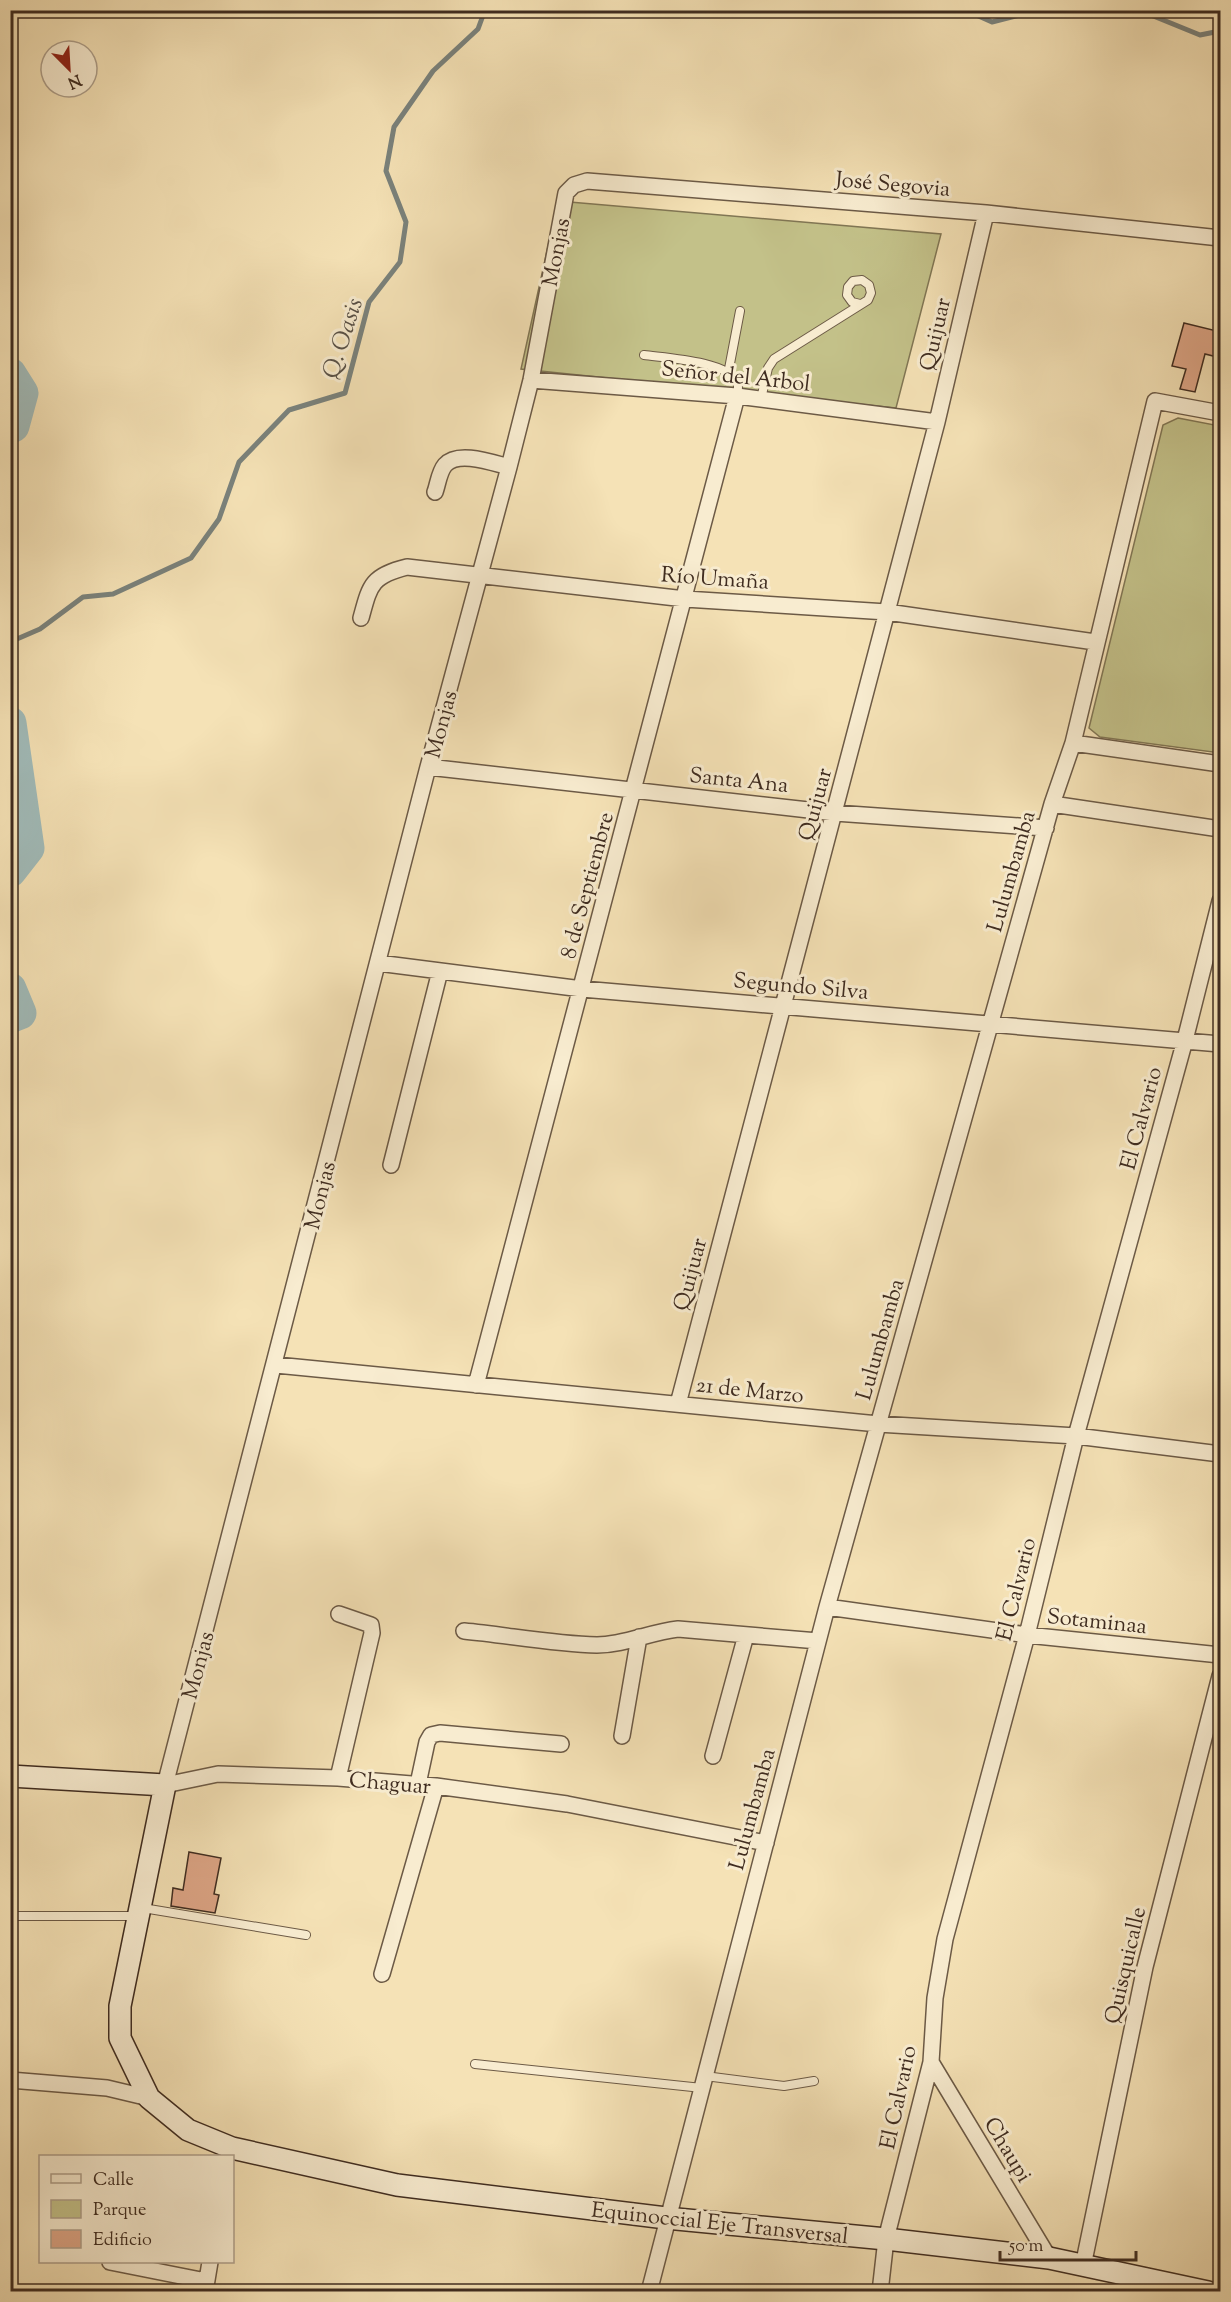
<svg xmlns="http://www.w3.org/2000/svg" width="1231" height="2302" font-family="'Sorts Mill Goudy',serif">
  <style>
    .green { fill: #c3c189; stroke: #817654; stroke-width: 1.5 }
    .lines { fill: none; stroke-linecap: round; stroke-linejoin: round }
    .stream { stroke: #7a827c; stroke-width: 5 }
    .river { stroke: #a1bbb9; stroke-width: 33 }
    .building { fill: #dea687; stroke: #3f2c20; stroke-width: 1.5 }
    .lane-casing { stroke: #6c5a46; stroke-width: 10 }
    .street-casing { stroke: #6c5a46; stroke-width: 18 }
    .secondary-casing { stroke: #3f2c20; stroke-width: 24 }
    .lane { stroke: #f8ecd0; stroke-width: 8 }
    .street { stroke: #f8ecd0; stroke-width: 15 }
    .secondary { stroke: #f8ecd0; stroke-width: 21 }
    .labels { text-anchor: middle; stroke-width: 6; stroke-linejoin: round; paint-order: stroke }
    .street-label { font-size: 22px; fill: #3f2c20; stroke: #f8ecd0 }
    .water-label { font-size: 24px; font-style: italic; fill: #585046; stroke: #f8ecd0 }
  </style>
  <rect width="100%" height="100%" fill="#f5e2b6"/>
  <filter id="stains"><feTurbulence type="fractalNoise" baseFrequency=".00333" numOctaves="4"/><feColorMatrix values="0 0 0 0 .2 0 0 0 0 .09 0 0 0 0 .02 0 0 0 .5 -.17"/></filter>
  <radialGradient id="worn" r=".72"><stop offset=".6" stop-color="#630" stop-opacity="0"/><stop offset="1" stop-color="#630" stop-opacity=".3"/></radialGradient>
  <path class="green" d="M558,201L941,234L896,408L521,369Z
    M1178,418L1220,426V753L1100,737L1089,728L1163,425Z"/>
  <g class="lines">
    <path class="stream" d="M965,10L992,22L1039,10
      M1120,10L1146,13L1200,35L1220,31
      M10,642L40,629L83,597L113,594L191,558L219,519L239,462L289,410L345,393L369,302L400,262L406,222L386,171L394,127L433,71L478,29L485,10"/>
    <path class="river" d="M10,374L22,393L13,426L10,427
      M10,723L28,848L10,871
      M10,989L20,1013L10,1017"/>
  </g>
  <path class="building" d="M1184,323L1221,332V358L1205,354L1195,392L1180,389L1186,369L1172,366Z
    M189,1852L221,1858L214,1894L219,1895L215,1913L171,1906L173,1888L183,1890Z"/>
  <g class="lines">
    <defs>
      <path id="lane" d="M644,355C665,358 727,361 737,382C739,386 738,391 737,396
        M728,374L740,311
        M761,399L768,368L774,359L868,300L871,293L869,285L862,280L853,281L848,287L847,295L852,302L860,304
        M143,1908L306,1935
        M10,1916H138
        M475,2064L702,2088
        M705,2076L784,2086L814,2081"/>
      <path id="street" d="M531,380L737,396L937,422
        M435,492C438,484 439,472 445,465C458,450 493,463 509,467
        M361,618C370,585 371,576 407,567L685,599L887,612L1095,642
        M1073,743L1220,764
        M428,767L835,813L1046,828
        M1052,804L1220,829
        M378,963L582,989L1220,1044
        M391,1165L440,971
        M276,1365L878,1424L1076,1436L1220,1454
        M476,1385L737,396
        M678,1404L937,422L986,213
        M827,1607L1027,1635L1220,1655
        M464,1631C507,1635 553,1644 597,1645C625,1645 650,1632 678,1629L818,1641
        M622,1736L639,1637
        M713,1756L746,1635
        M338,1778L372,1633L371,1625L339,1614
        M418,1784L427,1742L431,1735L440,1733L561,1744
        M766,1843L567,1804L436,1786L338,1778L218,1774L165,1785L428,767L509,467L531,380L566,193L574,185L587,181L986,213L1220,238
        M382,1974L436,1786
        M931,2062L1049,2258
        M10,2080L107,2088L149,2098
        M110,2262L206,2281
        M1083,2266L1145,1967L1220,1676
        M205,2292L210,2262
        M649,2292L827,1607L1052,804L1073,743L1155,401L1220,413
        M880,2292L886,2239L931,2062L935,1998L945,1939L1027,1635L1076,1436L1185,1040L1220,901"/>
      <path id="secondary" d="M10,1776L165,1785L120,2006V2038L149,2098L188,2130L232,2148L397,2185L666,2218L886,2239L1049,2258L1208,2292"/>
    </defs>
    <use href="#lane" class="lane-casing"/>
    <use href="#street" class="street-casing"/>
    <use href="#secondary" class="secondary-casing"/>
    <use href="#lane" class="lane"/>
    <use href="#street" class="street"/>
    <use href="#secondary" class="secondary"/>
  </g>
  <g class="labels">
    <g class="street-label">
      <text transform="translate(893 183) rotate(5)" y="8">José Segovia</text>
      <text transform="translate(555 252) rotate(-79)" y="8">Monjas</text>
      <text transform="translate(934 334) rotate(-77)" y="8">Quijuar</text>
      <text transform="translate(736 375) rotate(6)" y="8">Señor del Arbol</text>
      <text transform="translate(715 577) rotate(4)" y="8">Río Umaña</text>
      <text transform="translate(440 724) rotate(-75)" y="8">Monjas</text>
      <text transform="translate(739 779) rotate(6)" y="8">Santa Ana</text>
      <text transform="translate(814 804) rotate(-75)" y="8">Quijuar</text>
      <text transform="translate(1010 871) rotate(-74)" y="8">Lulumbamba</text>
      <text transform="translate(586 885) rotate(-75)" y="8">8 de Septiembre</text>
      <text transform="translate(801 985) rotate(5)" y="8">Segundo Silva</text>
      <text transform="translate(1140 1118) rotate(-75)" y="8">El Calvario</text>
      <text transform="translate(319 1195) rotate(-76)" y="8">Monjas</text>
      <text transform="translate(689 1274) rotate(-75)" y="8">Quijuar</text>
      <text transform="translate(879 1339) rotate(-74)" y="8">Lulumbamba</text>
      <text transform="translate(750 1389) rotate(6)" y="8">21 de Marzo</text>
      <text transform="translate(1015 1589) rotate(-76)" y="8">El Calvario</text>
      <text transform="translate(1097 1620) rotate(6)" y="8">Sotaminaa</text>
      <text transform="translate(197 1665) rotate(-75)" y="8">Monjas</text>
      <text transform="translate(390 1782) rotate(5)" y="8">Chaguar</text>
      <text transform="translate(751 1809) rotate(-75)" y="8">Lulumbamba</text>
      <text transform="translate(1124 1965) rotate(-77)" y="8">Quisquicalle</text>
      <text transform="translate(897 2097) rotate(-78)" y="8">El Calvario</text>
      <text transform="translate(1009 2149) rotate(59)" y="8">Chaupi</text>
      <text transform="translate(720 2222) rotate(6)" y="8">Equinoccial Eje Transversal</text>
    </g>
    <g class="water-label">
      <text transform="translate(342 338) rotate(-72)" y="8">Q. Oasis</text>
    </g>
  </g>
  <rect width="1231" height="2302" fill="none" stroke="#f5e2b6" stroke-width="36"/>
  <rect x="12" y="12" width="1207" height="2278" fill="none" stroke="#3f2c20" stroke-width="3"/>
  <rect x="18" y="18" width="1195" height="2266" fill="none" stroke="#3f2c20" stroke-width="1.5"/>
  <rect x="39" y="2155" width="195" height="108" fill="#f8ecd0" stroke="#ae9f8a" stroke-width="1.5"/>
  <rect x="51" y="2174" width="30" height="9" fill="#f8ecd0" stroke="#ae9f8a" stroke-width="1.5"/>
  <text x="93" y="2185" font-size="18" fill="#3f2c20">Calle</text>
  <rect x="51" y="2200" width="30" height="18" fill="#c3c189" stroke="#ae9f8a" stroke-width="1.5"/>
  <text x="93" y="2215" font-size="18" fill="#3f2c20">Parque</text>
  <rect x="51" y="2230" width="30" height="18" fill="#dea687" stroke="#ae9f8a" stroke-width="1.5"/>
  <text x="93" y="2245" font-size="18" fill="#3f2c20">Edificio</text>
  <g transform="translate(69 69) rotate(156)"><circle r="28" fill="#f8ecd0" stroke="#ae9f8a" stroke-width="1.5"/>
  <path d="M0-4.5L10 22L0 15L-10 22Z" fill="#8f2418"/>
  <text y="-9" font-size="16" font-weight="bold" text-anchor="middle" fill="#3f2c20">N</text>
  </g>
  <path d="M1000 2251v9h136v-9" fill="none" stroke="#3f2c20" stroke-width="3"/>
  <text x="1009" y="2251" font-size="18" fill="#3f2c20" stroke="#f8ecd0" stroke-width="4.5" paint-order="stroke">50 m</text>
  <rect width="100%" height="100%" filter="url(#stains)"/>
  <rect width="100%" height="100%" fill="url(#worn)"/>
</svg>
